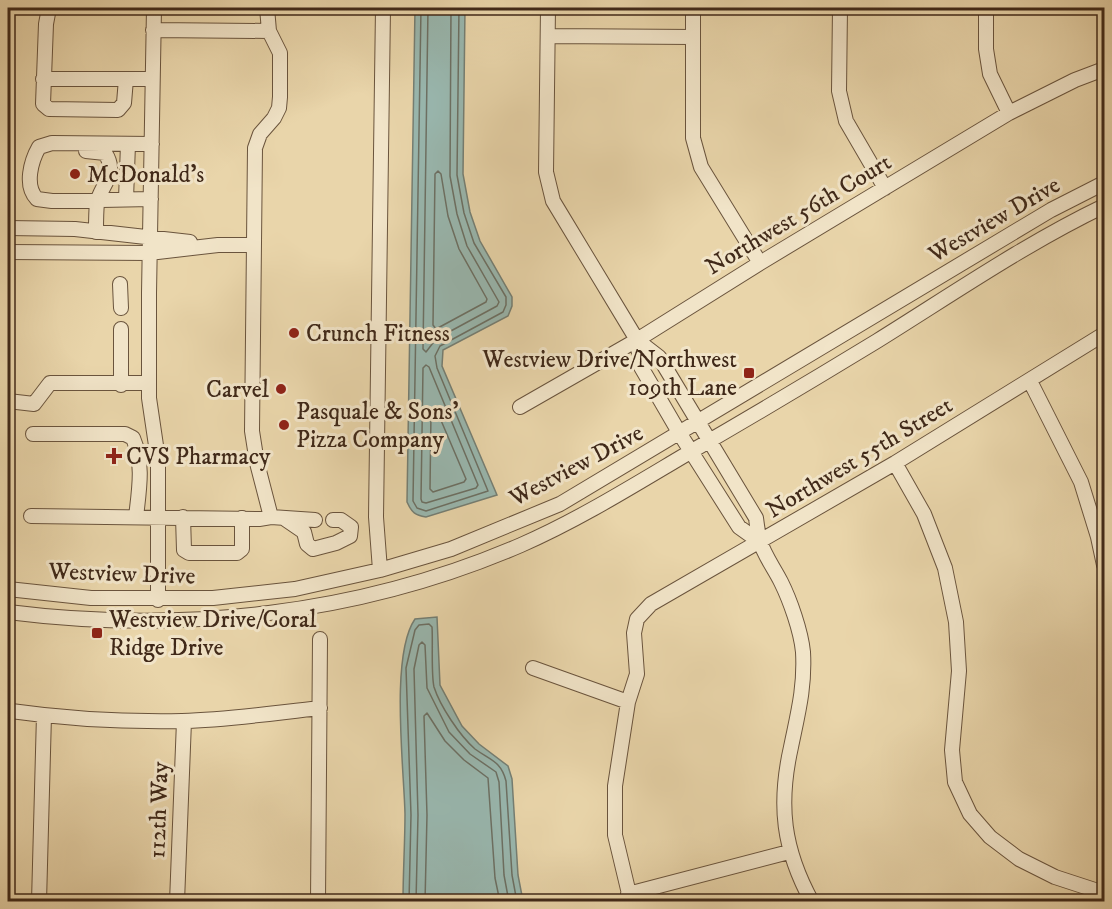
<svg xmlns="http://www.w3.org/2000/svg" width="1112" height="909" font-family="'IM FELL DW Pica',serif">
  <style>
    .water { fill: #99b8b0; stroke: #757f74; stroke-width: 1.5 }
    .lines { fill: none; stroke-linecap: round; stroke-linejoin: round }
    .shore { stroke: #6c7064; stroke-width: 1.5 }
    .minor-casing { stroke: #6a543d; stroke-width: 16 }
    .minor { stroke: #f1e4c8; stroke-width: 14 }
    .poi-dot { fill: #8f2418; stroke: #f1e4c8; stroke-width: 2 }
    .labels { text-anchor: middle; stroke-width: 6; stroke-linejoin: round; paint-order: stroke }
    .poi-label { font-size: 24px; fill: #402919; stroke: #f1e4c8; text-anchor: start }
    .street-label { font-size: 24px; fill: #402919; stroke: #f1e4c8 }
  </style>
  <rect width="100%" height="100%" fill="#e9d5aa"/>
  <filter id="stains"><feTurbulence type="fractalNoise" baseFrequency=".00333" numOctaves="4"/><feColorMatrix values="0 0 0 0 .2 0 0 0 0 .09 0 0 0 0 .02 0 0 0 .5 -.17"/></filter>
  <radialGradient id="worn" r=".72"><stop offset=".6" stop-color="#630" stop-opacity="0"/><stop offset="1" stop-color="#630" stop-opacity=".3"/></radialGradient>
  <path class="water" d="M415,8H465L463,174L470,212L480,241L512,297V306L508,316L443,350L442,366L497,495L426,517C415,515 412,513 407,502Z
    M437,617L440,685L462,726L479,744L508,766L512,779L518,875L523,901H403C403,872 405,843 405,814C404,768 390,655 415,619Z"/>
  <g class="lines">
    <path class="shore" d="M421,8L413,501L417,508L426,511L488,491L437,368L435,356L440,346L503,312L506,305V297L474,243L464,213L457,175L459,8
      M428,8L423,349L426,352L436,339L497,306L499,302L467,246L457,214L450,176L451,8
      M438,171L441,174L448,216L459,249L487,299L486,302L436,329L433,325L435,174Z
      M426,365L429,367L478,485L476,488L426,503L422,502L421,499L423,368Z
      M434,409L437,411L466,479L464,482L433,492L430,489L431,412Z
      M409,902L411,815L406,668L415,630L419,625L429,624L432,627C433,641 431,675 434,687C440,706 460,736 475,749C490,760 501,761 506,781L512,875L517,902
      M416,902L418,815L414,669L419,645L422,642L425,645L427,688L449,732L470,754L496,772L499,782L504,875L509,902
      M425,902L427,815L424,716L427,713L445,741L464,760L488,778L495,878L500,902"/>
    <defs>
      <path id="minor" d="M49,8L46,24L43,104L49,109L118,110L124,103L126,79H152
        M154,8L149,293V398L158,459V600
        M267,8L269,31L280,53V97L279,108L274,118L260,134L255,148L252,431L257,463L271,517
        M548,8L546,172L553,201L637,340L641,367L680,434L739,527L760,542
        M693,8V138L701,167L760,263
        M840,8L839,91L846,121L885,188
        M986,8V49L990,74L1009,113
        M153,30L269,31
        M548,36L693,37
        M43,79H126
        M86,151L105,153C119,174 100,186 97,203C96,212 96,223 96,232
        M126,199L128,144
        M151,199L52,201L37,199C24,186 31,161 39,147L52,143L152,144
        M8,228L75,229L190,242
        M8,252L149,253L218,245H254
        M120,284L121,308
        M121,329V385
        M637,340L659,357L756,518C757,526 758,534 760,541C764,555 774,568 781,582C790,600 801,631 803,652C805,687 798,713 791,747C778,805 783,849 812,902
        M1030,381L1081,482L1098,537L1104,565
        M8,401L34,404L50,383H149
        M520,407L637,340L760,263L1009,113L1075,80L1104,69
        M33,434H125L133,438C144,464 139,490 136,517
        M895,463L924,514L945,568L956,622L959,671L952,750L955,782L970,814L990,837L1019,859L1055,877L1104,893
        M31,516L259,519L271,517L315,520
        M183,517L184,550L189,553H237L242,549V518
        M285,519L304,532L307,544L313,549L336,543L350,536L351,527L341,520H333
        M380,570L376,517L383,8
        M8,589L91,598H213L295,589L380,570L451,549L560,504L1051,210L1104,183
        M8,612C182,634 359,615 521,545C578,520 631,487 685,455C749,418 813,380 877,341C951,295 1025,244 1104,206
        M533,668L628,702
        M11,711C67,719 124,722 182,721C228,720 274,713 320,708
        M628,894L789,852
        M39,902L44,715
        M177,902L184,721
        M318,902L320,639
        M631,902L615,835V786L628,702L637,674L634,633L637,619L651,604L895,463L1104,334"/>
    </defs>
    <use href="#minor" class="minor-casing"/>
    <use href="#minor" class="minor"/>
  </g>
  <g class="poi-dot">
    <circle cx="75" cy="174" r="6"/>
    <circle cx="294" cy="333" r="6"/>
    <rect x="743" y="367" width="12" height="12" rx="3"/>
    <circle cx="281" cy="389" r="6"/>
    <circle cx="284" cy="425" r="6"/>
    <path d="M111 447h6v6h6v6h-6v6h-6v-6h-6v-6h6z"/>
    <rect x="91" y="627" width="12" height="12" rx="3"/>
  </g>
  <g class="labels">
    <g class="poi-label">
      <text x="87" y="182">McDonald's</text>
      <text x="306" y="341">Crunch Fitness</text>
      <text x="737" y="367" text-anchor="end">Westview Drive/Northwest<tspan x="737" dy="28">109th Lane</tspan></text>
      <text x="269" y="397" text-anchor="end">Carvel</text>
      <text x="296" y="419">Pasquale &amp; Sons'<tspan x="296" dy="28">Pizza Company</tspan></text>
      <text x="126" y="464">CVS Pharmacy</text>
      <text x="109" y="627">Westview Drive/Coral<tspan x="109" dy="28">Ridge Drive</tspan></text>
    </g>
    <g class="street-label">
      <text transform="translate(798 214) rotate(-31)" y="8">Northwest 56th Court</text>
      <text transform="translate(994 219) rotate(-30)" y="8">Westview Drive</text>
      <text transform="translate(859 457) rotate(-31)" y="8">Northwest 55th Street</text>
      <text transform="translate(576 465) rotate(-28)" y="8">Westview Drive</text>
      <text transform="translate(122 573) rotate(2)" y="8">Westview Drive</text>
      <text transform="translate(158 810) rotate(-88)" y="8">112th Way</text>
    </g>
  </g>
  <rect width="1112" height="909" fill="none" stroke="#e9d5aa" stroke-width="30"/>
  <rect x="9" y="9" width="1094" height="891" fill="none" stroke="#402919" stroke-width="3"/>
  <rect x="15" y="15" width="1082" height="879" fill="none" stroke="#402919" stroke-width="1.5"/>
  <rect width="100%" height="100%" filter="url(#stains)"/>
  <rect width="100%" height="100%" fill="url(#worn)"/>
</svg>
